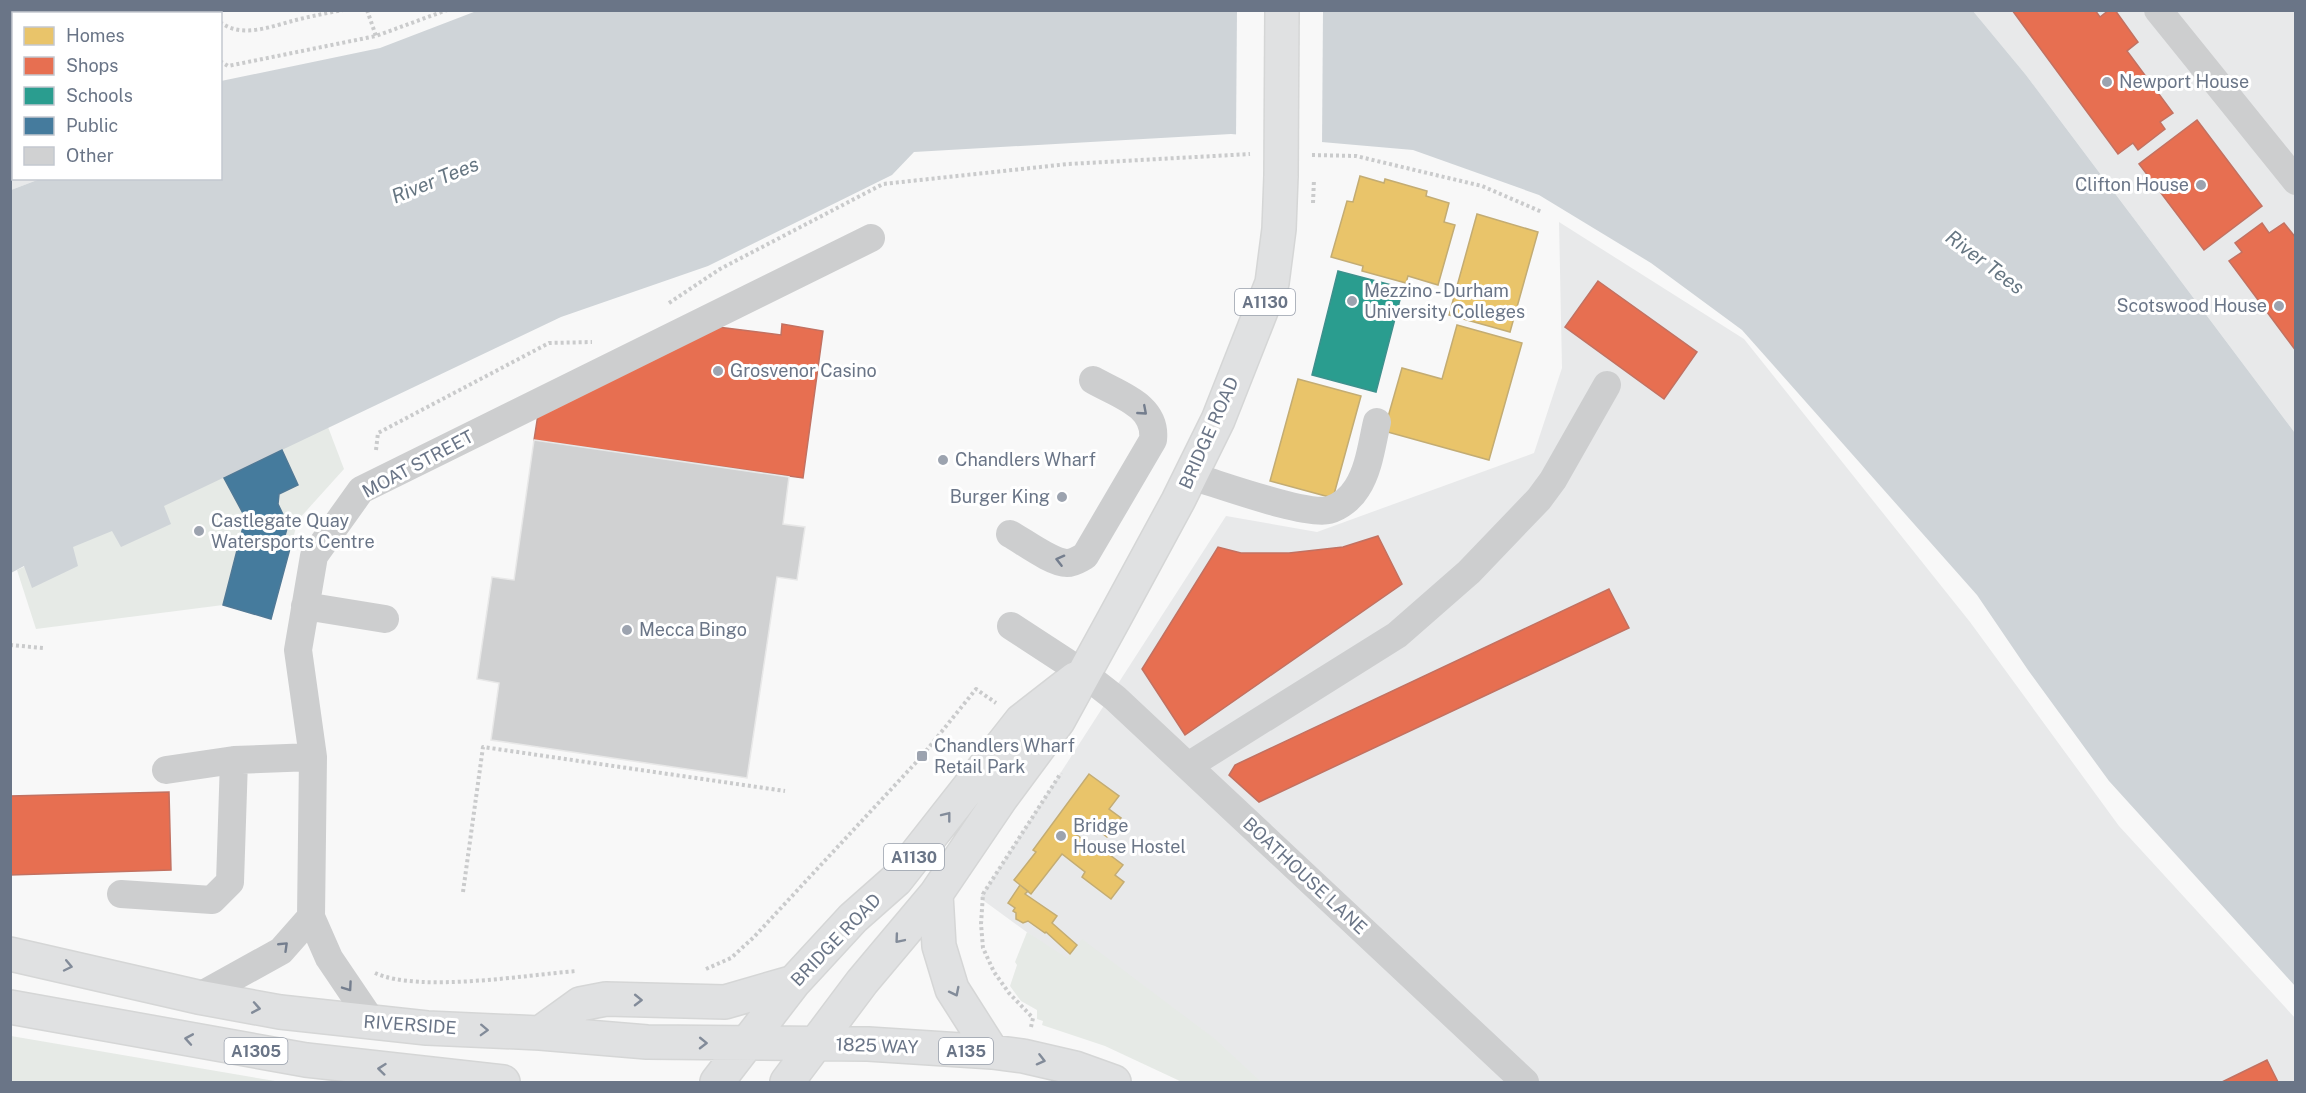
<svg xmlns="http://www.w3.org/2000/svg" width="2306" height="1093" font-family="'Public Sans',sans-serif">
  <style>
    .built { fill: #e8e9ea }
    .green { fill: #e6eae6 }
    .water { fill: #cfd4d8 }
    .pier { fill: #f8f8f8 }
    .homes { fill: #e9c46a; stroke: #c3ac73; stroke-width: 1.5 }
    .shops { fill: #e76f51; stroke: #c27161; stroke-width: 1.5 }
    .schools { fill: #2a9d8f; stroke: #3d918d; stroke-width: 1.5 }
    .public { fill: #457b9d; stroke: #507996; stroke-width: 1.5 }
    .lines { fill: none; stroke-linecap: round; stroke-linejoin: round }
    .canal { stroke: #cfd4d8; stroke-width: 30 }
    .building { fill: #d0d1d2; stroke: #e8e8e8; stroke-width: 1.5 }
    .major-casing { stroke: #d5d6d6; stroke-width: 36 }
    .path { stroke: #cacbcc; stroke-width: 4; stroke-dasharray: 3 3; stroke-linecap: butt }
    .minor { stroke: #cdcecf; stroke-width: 28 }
    .major { stroke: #e0e1e2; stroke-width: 33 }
    .major-bridge-casing { stroke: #d5d6d6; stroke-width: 36; stroke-linecap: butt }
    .path-bridge { stroke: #cacbcc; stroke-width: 4; stroke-dasharray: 3 3; stroke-linecap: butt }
    .major-bridge { stroke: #e0e1e2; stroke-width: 33 }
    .oneway { stroke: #747e8e }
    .oneway2 { stroke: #828b99 }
    .poi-dot { fill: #9ca3af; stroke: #fff; stroke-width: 2 }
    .labels { text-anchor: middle; stroke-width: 6; stroke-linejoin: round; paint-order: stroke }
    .shield { fill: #fff; stroke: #979eab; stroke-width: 1.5 }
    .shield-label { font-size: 16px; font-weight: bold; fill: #6a7587 }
    .poi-label { font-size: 18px; fill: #6a7587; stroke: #fff; text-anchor: start }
    .street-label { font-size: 18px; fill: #6a7587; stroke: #fff }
    .water-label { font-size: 20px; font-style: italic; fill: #667682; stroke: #fff }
  </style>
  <rect width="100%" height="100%" fill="#f8f8f8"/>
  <path class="built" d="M11,11H162L163,13L14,14V178L40,179L11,190Z
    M1973,11H2295V433L2026,75Z
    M1559,222L1744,339L1970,622L2119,826L2295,1018V1082H1233L980,898L1226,516L1317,532L1534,453L1562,368Z"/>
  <path class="green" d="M328,427L344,469L298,520L271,619L223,605L36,629L17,570Z
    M1027,932L1067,958L1082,939L1215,1039L1261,1082H1182L1105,1046L1042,1025L1043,1021L1037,1019V1010L1021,1001L1010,986L1017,965L1015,962Z
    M11,1036L281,1082H11Z"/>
  <path class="water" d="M479,10L1973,11L2026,75L2295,433V986L2109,781L2028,670L1977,595L1742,330L1651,263L1539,195L1413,150L1231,134L914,152L892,175L708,266L561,317L164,506L171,524L121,547L112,531L73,547L78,566L32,588L24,566L11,573V190L40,179L220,178L221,81L380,48Z"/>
  <path class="pier" d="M1237,11H1323L1322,145L1236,138Z"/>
  <path class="homes" d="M1360,176L1384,183L1385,179L1427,191L1426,196L1449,203L1444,222L1455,225L1438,285L1408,276L1406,283L1362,271L1363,266L1331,257L1347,201L1353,202Z
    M1477,214L1538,232L1510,332L1449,315Z
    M1457,325L1522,343L1489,460L1384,431L1402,368L1442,379Z
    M1298,379L1361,396L1333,498L1270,481Z
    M1089,774L1119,796L1109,809L1121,818L1107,837L1087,822L1077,835L1100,852L1102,849L1123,865L1115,875L1124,882L1111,899L1082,877L1085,872L1062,854L1031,894L1014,880L1036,852L1033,850Z
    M1020,885L1028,891L1025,894L1057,916L1052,923L1077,945L1070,954L1046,932L1045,933L1028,921L1023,923L1016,919V913L1013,911L1015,908L1008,903Z"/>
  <path class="shops" d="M19,10H95L96,14H20Z
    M2012,10H2095L2100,17L2109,10H2115L2138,42L2127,51L2173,113L2160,122L2165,129L2138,150L2133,143L2118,154Z
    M14,18V92L10,93V19Z
    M2197,120L2262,206L2204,250L2139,164Z
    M2262,223L2269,233L2284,223L2296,238V351L2229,261L2242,252L2235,243Z
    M1598,281L1697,352L1664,399L1565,327Z
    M782,324L823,331L803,478L534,440L539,408L718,327L781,335Z
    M1378,536L1402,584L1185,735L1142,669L1218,547L1241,553H1289L1343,547Z
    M1609,589L1629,628L1259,802L1229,775L1235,765Z
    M169,792L171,870L10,875V796Z
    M2267,1060L2278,1082H2222Z"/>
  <path class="schools" d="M1338,271L1403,288L1376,392L1312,375Z"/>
  <path class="public" d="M282,450L298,485L279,494L278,504L288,525L284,539L292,541L271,619L223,605L243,527L252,530L224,478Z"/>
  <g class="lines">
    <path class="canal" d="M163,10L164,14"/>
  </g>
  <path class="building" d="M534,440L789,477L783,524L805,527L797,580L777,577L747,778L491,740L499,683L477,679L492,577L514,580Z"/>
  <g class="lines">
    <defs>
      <path id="major" d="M936,894L939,946L952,989L992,1052
        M10,954L198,997L280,1012L427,1028L540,1033L647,1042L868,1044L992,1052L1023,1056L1075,1068L1114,1082
        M10,1007L306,1060L503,1082
        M540,1033L580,1004L606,999L725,1002L794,982
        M717,1082L794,982L853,918L896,880L1021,721L1075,679
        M787,1082L862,982L936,894L1001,798L1058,721L1114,619L1178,501L1218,420L1272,283L1279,229L1281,176"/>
    </defs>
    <use href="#major" class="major-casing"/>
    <path class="path" d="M129,10L130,14
      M194,10L195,14
      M215,10L216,14
      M367,10L376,36
      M220,22C242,39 272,26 296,20C312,16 327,13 343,10
      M220,61L228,66L376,36L447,10
      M1312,155L1356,156L1482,186L1542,212
      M10,173L14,172
      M669,303L720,269L883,184L1068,164L1250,154
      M376,450L378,433L549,343L592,342
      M10,645L43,648
      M463,892L483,747L785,791
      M706,969L731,958L754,937L922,756L976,689L996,703
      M375,973C418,993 527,975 576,971
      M1031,1027L1033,1018L1009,993L994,972L983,948L981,924L983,894L1061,773"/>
    <path class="minor" d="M2158,10L2296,181
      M1191,476C1219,484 1305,516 1329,510C1340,507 1351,498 1357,488C1369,470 1372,443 1377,422
      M1010,534C1023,541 1052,563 1067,563C1074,563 1079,559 1085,556L1153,440C1157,405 1119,395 1093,380
      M305,606L385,619
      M1011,626L1083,673L1115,698L1525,1082
      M1188,766L1397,635L1469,572L1539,499L1553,480L1607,385
      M166,770L234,760L313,757
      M121,894L212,900L230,882L234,760
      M198,997L281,951L311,917
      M373,1023L329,958L311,917L313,757L298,650L314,556L361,490L871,238"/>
    <use href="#major" class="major"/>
    <defs>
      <path id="major-bridge" d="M1281,176L1282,10"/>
    </defs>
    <use href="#major-bridge" class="major-bridge-casing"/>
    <path class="path-bridge" d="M1313,203L1314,179"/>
    <use href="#major-bridge" class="major-bridge"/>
  </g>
  <defs><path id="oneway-chevron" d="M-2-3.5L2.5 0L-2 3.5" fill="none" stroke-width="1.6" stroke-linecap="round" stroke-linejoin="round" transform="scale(1.5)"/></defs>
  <g class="oneway">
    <use href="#oneway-chevron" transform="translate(1143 411) rotate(41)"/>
    <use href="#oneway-chevron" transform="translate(1060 560) rotate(-166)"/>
    <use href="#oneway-chevron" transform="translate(284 946) rotate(-44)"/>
    <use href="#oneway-chevron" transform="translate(348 987) rotate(55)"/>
  </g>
  <g class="oneway2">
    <use href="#oneway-chevron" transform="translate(947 816) rotate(-52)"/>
    <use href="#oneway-chevron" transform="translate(899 939) rotate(130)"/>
    <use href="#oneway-chevron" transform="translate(68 966) rotate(12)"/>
    <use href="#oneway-chevron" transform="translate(955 992) rotate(63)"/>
    <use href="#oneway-chevron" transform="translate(638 1000) rotate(1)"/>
    <use href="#oneway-chevron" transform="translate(256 1008) rotate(10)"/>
    <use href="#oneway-chevron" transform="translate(484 1030) rotate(2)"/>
    <use href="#oneway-chevron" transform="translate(189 1039) rotate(-170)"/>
    <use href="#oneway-chevron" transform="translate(703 1043) rotate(1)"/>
    <use href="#oneway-chevron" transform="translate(1041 1060) rotate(14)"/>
    <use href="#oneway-chevron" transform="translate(382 1069) rotate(-174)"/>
  </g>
  <g class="poi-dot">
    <circle cx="2107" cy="82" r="6"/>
    <circle cx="2201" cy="185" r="6"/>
    <circle cx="1352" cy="301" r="6"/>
    <circle cx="2279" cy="306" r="6"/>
    <circle cx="718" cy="371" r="6"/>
    <circle cx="943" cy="460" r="6"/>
    <circle cx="1062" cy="497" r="6"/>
    <circle cx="199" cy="531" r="6"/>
    <circle cx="627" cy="630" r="6"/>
    <rect x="916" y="750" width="12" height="12" rx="3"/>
    <circle cx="1061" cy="836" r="6"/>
  </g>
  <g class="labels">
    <g class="shield">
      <rect x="1235" y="289" width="60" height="26" rx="4.5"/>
      <rect x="884" y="844" width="60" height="26" rx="4.5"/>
      <rect x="224.5" y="1038" width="63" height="26" rx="4.5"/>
      <rect x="939" y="1038" width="54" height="26" rx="4.5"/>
    </g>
    <g class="shield-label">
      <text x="1265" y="308">A1130</text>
      <text x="914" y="863">A1130</text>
      <text x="256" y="1057">A1305</text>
      <text x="966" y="1057">A135</text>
    </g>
    <g class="poi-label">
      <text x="2119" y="88">Newport House</text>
      <text x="2189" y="191" text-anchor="end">Clifton House</text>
      <text x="1364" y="297">Mezzino - Durham<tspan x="1364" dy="21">University Colleges</tspan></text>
      <text x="2267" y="312" text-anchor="end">Scotswood House</text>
      <text x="730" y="377">Grosvenor Casino</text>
      <text x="955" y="466">Chandlers Wharf</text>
      <text x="1050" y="503" text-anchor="end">Burger King</text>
      <text x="211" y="527">Castlegate Quay<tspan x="211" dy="21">Watersports Centre</tspan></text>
      <text x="639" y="636">Mecca Bingo</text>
      <text x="934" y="752">Chandlers Wharf<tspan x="934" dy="21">Retail Park</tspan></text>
      <text x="1073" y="832">Bridge<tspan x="1073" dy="21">House Hostel</tspan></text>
    </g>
    <g class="street-label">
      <text transform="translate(1209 433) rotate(-66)" y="6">BRIDGE ROAD</text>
      <text transform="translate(418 464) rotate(-28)" y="6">MOAT STREET</text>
      <text transform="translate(1305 876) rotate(43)" y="6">BOATHOUSE LANE</text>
      <text transform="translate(836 940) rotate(-46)" y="6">BRIDGE ROAD</text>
      <text transform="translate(410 1025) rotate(4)" y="6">RIVERSIDE</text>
      <text transform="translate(877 1046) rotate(2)" y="6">1825 WAY</text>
    </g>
    <g class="water-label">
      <text transform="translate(435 180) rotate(-22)" y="7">River Tees</text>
      <text transform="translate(1985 262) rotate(37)" y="7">River Tees</text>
    </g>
  </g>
  <rect width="2306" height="1093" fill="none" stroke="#6a7587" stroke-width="24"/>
  <rect x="12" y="12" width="210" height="168" fill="#ffffff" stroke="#c3c8cf" stroke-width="1.5"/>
  <rect x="24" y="27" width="30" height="18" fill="#e9c46a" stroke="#c3c8cf" stroke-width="1.5"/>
  <text x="66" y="42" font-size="18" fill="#6a7587">Homes</text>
  <rect x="24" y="57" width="30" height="18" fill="#e76f51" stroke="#c3c8cf" stroke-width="1.5"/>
  <text x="66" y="72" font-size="18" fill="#6a7587">Shops</text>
  <rect x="24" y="87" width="30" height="18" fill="#2a9d8f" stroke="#c3c8cf" stroke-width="1.5"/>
  <text x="66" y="102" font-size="18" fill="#6a7587">Schools</text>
  <rect x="24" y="117" width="30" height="18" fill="#457b9d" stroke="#c3c8cf" stroke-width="1.5"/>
  <text x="66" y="132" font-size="18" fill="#6a7587">Public</text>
  <rect x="24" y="147" width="30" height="18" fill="#d0d1d2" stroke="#c3c8cf" stroke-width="1.5"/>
  <text x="66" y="162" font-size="18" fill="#6a7587">Other</text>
</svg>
